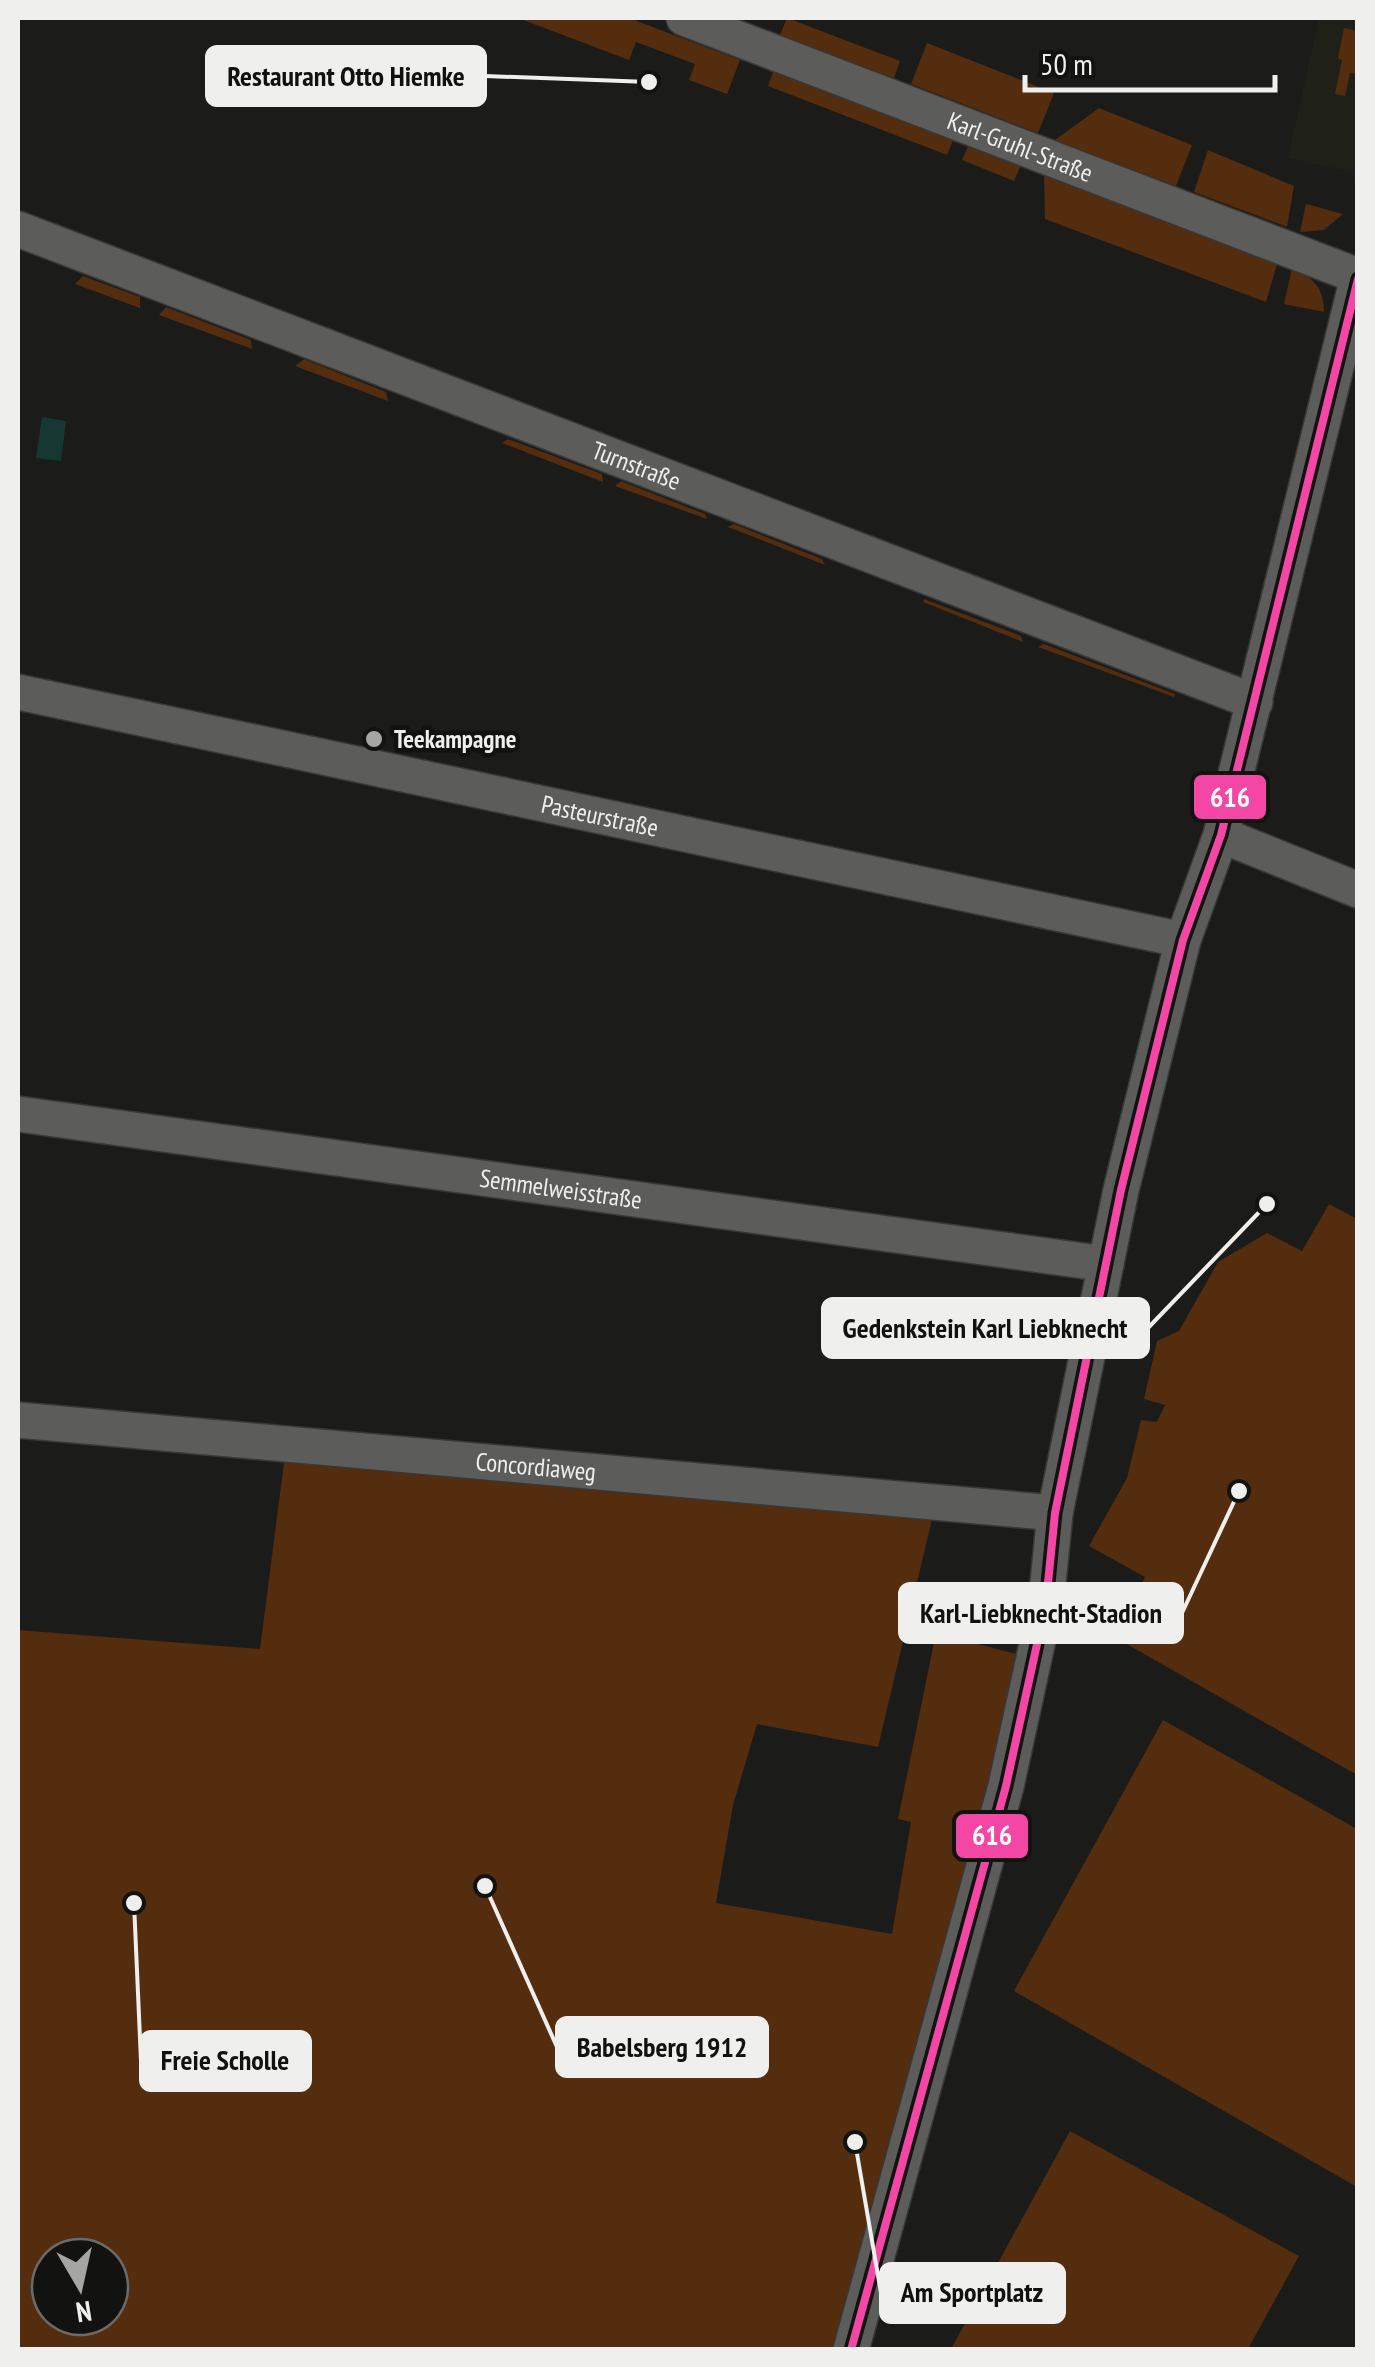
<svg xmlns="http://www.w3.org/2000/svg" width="1375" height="2367" font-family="'PT Sans Narrow',sans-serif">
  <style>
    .built { fill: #1f2119 }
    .green { fill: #542c0e; fill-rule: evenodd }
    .water { fill: #173733 }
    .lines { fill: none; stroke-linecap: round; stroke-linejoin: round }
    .minor-casing { stroke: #373837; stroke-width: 38 }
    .minor { stroke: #5c5c5b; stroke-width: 35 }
    .bus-1-casing { stroke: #121310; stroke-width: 15 }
    .bus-1 { stroke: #f346a5; stroke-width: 8 }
    .poi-dot { fill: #a5a5a3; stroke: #121310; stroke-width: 4 }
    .labels { text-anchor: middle; stroke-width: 9; stroke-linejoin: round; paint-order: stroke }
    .street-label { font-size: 25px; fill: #eff0ed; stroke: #121310 }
    .poi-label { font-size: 25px; font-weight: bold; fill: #eff0ed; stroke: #121310; text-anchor: start }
    .leader { fill: none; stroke: #eff0ed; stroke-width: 4 }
    .callout-dot { fill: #eff0ed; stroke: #121310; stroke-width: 4 }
    .callout { fill: #eff0ed; stroke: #eff0ed; stroke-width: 4 }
    .callout-label { font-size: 28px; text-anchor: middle; font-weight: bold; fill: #111 }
    .line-badge { stroke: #121310; stroke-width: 4 }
    .badge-label { font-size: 28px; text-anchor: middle; font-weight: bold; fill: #fff }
  </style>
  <rect width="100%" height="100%" fill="#1b1b1a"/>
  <path class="built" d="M1319,18H1357V187L1352,172L1288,158Z"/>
  <path class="green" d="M518,18H629L740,60L727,94L689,80L695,64L636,42L629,60Z
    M787,18L900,61L894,78L780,35Z
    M1344,28L1358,31L1357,74L1350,73L1345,96L1335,94L1342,60L1338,58Z
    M927,43L1054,93L1038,133L911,84Z
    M774,69L954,138L947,155L768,86Z
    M1099,108L1192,145L1176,186L1055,140Z
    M970,142L1022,163L1014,181L962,160Z
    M1208,150L1294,186L1287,227L1194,192Z
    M1044,172L1278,261L1266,302L1045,219Z
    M1306,204L1343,214L1324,230L1300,232Z
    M1292,268C1313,278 1324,287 1324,312L1284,304Z
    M83,276L140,297V308L75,284Z
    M166,307L251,340L252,349L159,315Z
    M304,359L386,392L388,401L295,366Z
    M508,439L602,474L603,482L502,443Z
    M621,481L705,514L707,519L615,486Z
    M734,524L822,559L825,565L728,527Z
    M924,599L1021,636L1023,642L923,602Z
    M1044,644L1175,694L1174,697L1038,647Z
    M1329,1204L1357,1219V1775L1116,1638L1145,1577L1089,1546L1127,1478L1141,1420L1157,1422L1165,1405L1144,1399L1157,1341L1179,1331L1218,1262L1267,1233L1302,1251Z
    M285,1455L934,1511L878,1747L757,1724L733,1805L716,1903L892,1934L911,1822L898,1819L936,1633L1028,1657L837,2349H18V1630L260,1649ZM50,2257H110V2317H50Z
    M1163,1720L1357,1829V2187L1014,1991Z
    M1070,2131L1299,2256L1248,2349H951Z"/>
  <path class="water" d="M42,417L66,421L61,461L36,458Z"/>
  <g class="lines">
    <defs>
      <g id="minor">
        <path id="s1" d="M684,18L1358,276"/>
        <path id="s2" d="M18,229L1255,702"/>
        <path id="s3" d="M18,692L1183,940"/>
        <path d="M1221,835L1358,890"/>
        <path id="s4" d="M18,1114L1106,1264"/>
        <path id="s5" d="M18,1420L1055,1513"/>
        <path d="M851,2350L1006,1786L1046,1603L1055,1513L1121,1190L1183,940L1221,835L1358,277"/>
      </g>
    </defs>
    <use href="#minor" class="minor-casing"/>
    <use href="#minor" class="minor"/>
    <defs>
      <path id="bus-1" d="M851,2350L1006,1786L1046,1603L1055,1513L1121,1190L1183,940L1221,835L1358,279"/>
    </defs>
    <use href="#bus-1" class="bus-1-casing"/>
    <use href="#bus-1" class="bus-1"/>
  </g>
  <circle class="poi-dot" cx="374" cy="739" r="10"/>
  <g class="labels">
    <g class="street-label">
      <text dy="9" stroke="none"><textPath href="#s1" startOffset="360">Karl-Gruhl-Straße</textPath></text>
      <text dy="9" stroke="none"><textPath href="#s2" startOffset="662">Turnstraße</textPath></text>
      <text dy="9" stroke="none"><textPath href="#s3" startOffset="595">Pasteurstraße</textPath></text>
      <text dy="9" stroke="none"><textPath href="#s4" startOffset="548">Semmelweisstraße</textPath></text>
      <text dy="9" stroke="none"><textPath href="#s5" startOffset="520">Concordiaweg</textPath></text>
    </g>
    <g class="poi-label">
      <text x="394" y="748">Teekampagne</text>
    </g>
  </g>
  <path class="leader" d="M649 82L485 76M1267 1204L1148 1328M1239 1491L1182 1613M485 1886L557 2047M134 1903L141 2061M855 2142L881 2293"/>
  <g class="callout-dot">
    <circle cx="649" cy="82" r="10"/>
    <circle cx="1267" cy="1204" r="10"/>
    <circle cx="1239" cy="1491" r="10"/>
    <circle cx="485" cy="1886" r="10"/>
    <circle cx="134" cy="1903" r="10"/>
    <circle cx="855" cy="2142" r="10"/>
  </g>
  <g class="callout">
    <rect x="207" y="47" width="278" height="58" rx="10"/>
    <rect x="823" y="1299" width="325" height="58" rx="10"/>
    <rect x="900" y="1584" width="282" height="58" rx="10"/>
    <rect x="557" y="2018" width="210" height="58" rx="10"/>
    <rect x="141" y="2032" width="169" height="58" rx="10"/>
    <rect x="881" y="2264" width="183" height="58" rx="10"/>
  </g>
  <g class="callout-label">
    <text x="346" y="86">Restaurant Otto Hiemke</text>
    <text x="985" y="1338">Gedenkstein Karl Liebknecht</text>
    <text x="1041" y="1623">Karl-Liebknecht-Stadion</text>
    <text x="662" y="2057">Babelsberg 1912</text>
    <text x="225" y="2070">Freie Scholle</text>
    <text x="972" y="2302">Am Sportplatz</text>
  </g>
  <g class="line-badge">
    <rect x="1192" y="773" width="76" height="48" rx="10" fill="#f346a5"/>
    <rect x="954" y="1812" width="76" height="48" rx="10" fill="#f346a5"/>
  </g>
  <g class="badge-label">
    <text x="1230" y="807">616</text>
    <text x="992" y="1845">616</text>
  </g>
  <rect width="1375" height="2367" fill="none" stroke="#eff0ed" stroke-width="40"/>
  <g transform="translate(80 2287) rotate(171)"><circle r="48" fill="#121310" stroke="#6a6b68" stroke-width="2.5"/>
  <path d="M0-8L18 38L0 25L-18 38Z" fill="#a5a5a3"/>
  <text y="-15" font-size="28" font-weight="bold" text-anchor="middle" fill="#eff0ed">N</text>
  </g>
  <path d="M1025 75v15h250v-15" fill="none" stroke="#eff0ed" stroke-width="5"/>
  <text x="1040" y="75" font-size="30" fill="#eff0ed" stroke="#121310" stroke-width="8" paint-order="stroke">50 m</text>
</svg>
